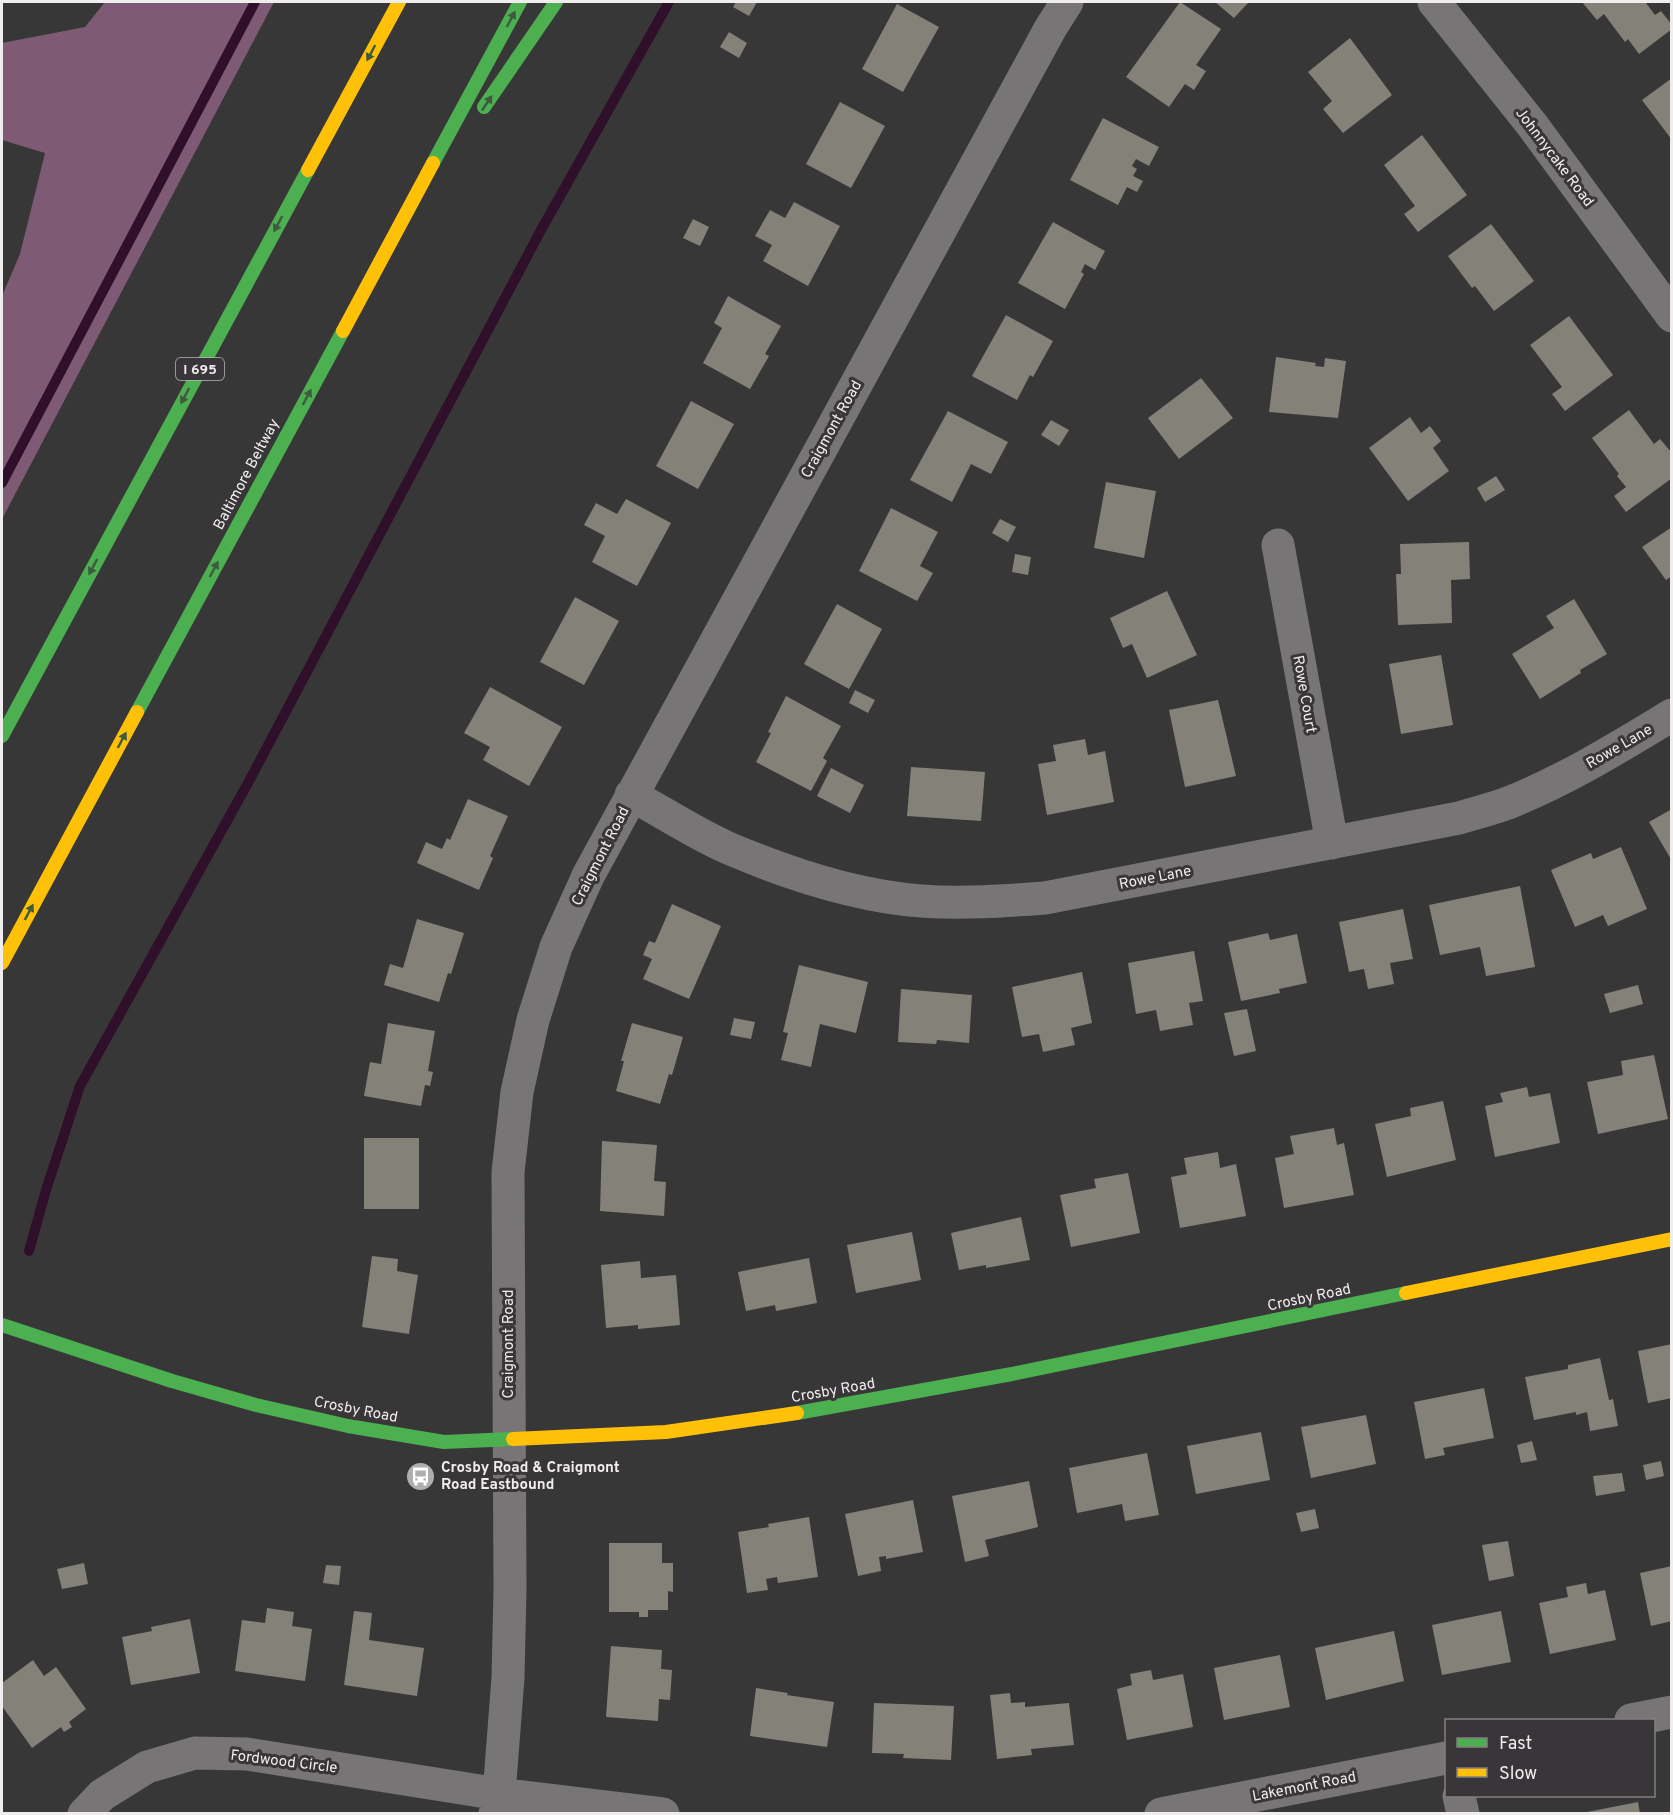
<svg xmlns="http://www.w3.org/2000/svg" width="1673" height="1815" font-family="Overpass,sans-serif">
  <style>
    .forest { fill: #7e5a75 }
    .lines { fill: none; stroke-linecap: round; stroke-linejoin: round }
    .stream { stroke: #2f0f29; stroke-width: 10 }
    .building { fill: #838178 }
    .street { stroke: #777576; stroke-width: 33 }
    .fast { stroke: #4caf50; stroke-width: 14 }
    .slow { stroke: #ffc107; stroke-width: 14 }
    .oneway { fill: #3f5a40 }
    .labels { text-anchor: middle; stroke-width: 6; stroke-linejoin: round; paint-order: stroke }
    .shield { fill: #393639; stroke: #b8b6b8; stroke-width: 1.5 }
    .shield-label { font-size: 14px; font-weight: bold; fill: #efedee }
    .street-label { font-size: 15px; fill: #efedee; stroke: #393639 }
    .poi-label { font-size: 15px; font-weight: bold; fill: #efedee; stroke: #393639; text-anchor: start }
  </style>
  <rect width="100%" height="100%" fill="#383738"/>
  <path class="forest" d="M105,2H274L2,519V296L20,254L45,153L2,140V43L85,27Z"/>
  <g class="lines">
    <path class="stream" d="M2,483L255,2
      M29,1251L46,1190L80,1086L248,783L541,230L669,2"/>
  </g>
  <path class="building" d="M736,2H757L749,16L733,7Z
    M1180,2L1221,29L1196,65L1206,71L1194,90L1185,84L1169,107L1126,77Z
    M1215,2H1249L1234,18Z
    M1582,2H1648L1646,3L1655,15L1661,11L1672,25V29L1639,54L1628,39L1625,42L1604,14L1597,20Z
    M897,4L939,27L903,92L862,69Z
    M729,32L747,43L739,58L720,47Z
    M1350,38L1392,95L1343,133L1323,109L1332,101L1308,72Z
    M1672,78V140L1642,100Z
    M840,102L885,126L851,188L806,164Z
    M1103,118L1159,147L1149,166L1136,159L1132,166L1137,169L1133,176L1143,181L1137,192L1127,187L1118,205L1070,180Z
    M1422,135L1467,195L1418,232L1404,214L1415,206L1384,165Z
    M794,202L840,226L808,286L763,261L772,245L755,236L770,210L785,218Z
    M693,219L709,227L700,246L683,238Z
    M1053,222L1105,251L1095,270L1085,264L1081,272L1084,274L1065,309L1018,283Z
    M1491,224L1534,281L1494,311L1475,286L1472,288L1448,256Z
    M728,296L781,326L765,354L769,356L750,389L703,363L722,328L714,323Z
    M1006,315L1053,341L1033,377L1030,375L1017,400L972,376Z
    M1569,316L1613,375L1565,411L1552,394L1562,387L1530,345Z
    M1276,357L1316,363L1315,366L1324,367L1325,358L1346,361L1338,418L1269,412Z
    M1201,378L1233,418L1179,459L1148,418Z
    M691,401L734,424L698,489L656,466Z
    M1629,410L1654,444L1660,439L1672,453V478L1626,512L1614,496L1626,487L1617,476L1619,474L1592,438Z
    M948,411L1008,442L991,474L971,464L952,502L910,480Z
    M1410,417L1421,433L1430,426L1441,441L1433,448L1449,471L1408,501L1369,448Z
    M1051,420L1069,430L1059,446L1041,435Z
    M1496,476L1505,490L1485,502L1477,488Z
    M1106,482L1156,491L1144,558L1094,548Z
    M626,499L671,523L637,586L592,562L605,536L584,525L596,503L617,514Z
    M891,508L938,532L920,566L933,573L917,601L859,571Z
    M1000,519L1016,527L1008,542L992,533Z
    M1672,527V576L1666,580L1642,547Z
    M1469,542L1470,579L1451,580L1452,623L1398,625L1396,574H1401L1400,544Z
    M1015,554L1031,557L1028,575L1012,572Z
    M1167,591L1197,655L1147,678L1132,644L1123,648L1110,618Z
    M575,597L619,621L584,685L540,662Z
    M1574,599L1607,654L1580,670L1581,673L1540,699L1512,654L1554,628L1546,616Z
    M837,604L882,629L849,689L804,664Z
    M1441,655L1453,725L1401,734L1389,664Z
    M490,687L562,727L529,786L483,760L490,747L464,733Z
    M855,690L875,700L868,713L849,703Z
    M786,696L841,726L823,758L827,761L811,791L756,762L771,733L768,732Z
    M1218,700L1236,776L1185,787L1169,710Z
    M1085,739L1088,755L1105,751L1114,802L1047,815L1038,764L1056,761L1053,745Z
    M911,767L985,772L981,821L907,816Z
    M831,768L864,785L850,813L817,796Z
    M468,799L508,816L490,856L493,858L479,890L417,863L426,842L442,849L447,838L450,840Z
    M1672,809V861L1649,822Z
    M1621,847L1647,909L1608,926L1603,915L1575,927L1551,870L1591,853L1593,859Z
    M1520,886L1535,967L1486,976L1480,947L1440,955L1429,905Z
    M672,904L721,926L689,999L643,979L652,959L643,955L649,941L655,943Z
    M1403,909L1413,959L1390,963L1394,984L1368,989L1364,969L1349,972L1339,922Z
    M417,919L464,933L451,974L448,973L439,1002L384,985L390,964L403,968Z
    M1268,933L1270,940L1297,934L1307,983L1279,989L1280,993L1241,1001L1228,942Z
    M1194,951L1203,1001L1189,1003L1193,1025L1160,1031L1156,1010L1136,1014L1128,963Z
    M799,965L868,982L856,1033L820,1024L811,1067L781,1060L788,1033L783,1032Z
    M1082,972L1092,1023L1071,1028L1075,1045L1043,1052L1039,1034L1022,1037L1012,987Z
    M1638,985L1643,1004L1610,1013L1604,994Z
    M901,989L972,995L969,1043L937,1040L936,1044L898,1042Z
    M1247,1009L1256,1051L1234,1056L1224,1013Z
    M734,1018L755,1022L751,1039L730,1035Z
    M388,1023L435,1031L428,1071L433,1072L430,1086L425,1085L421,1106L364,1096L370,1062L381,1064Z
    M632,1023L683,1037L672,1075L669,1074L660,1104L616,1091L624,1061H621Z
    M1654,1055L1668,1119L1598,1134L1587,1082L1623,1075L1621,1061Z
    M1527,1087L1529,1097L1550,1093L1560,1143L1495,1157L1485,1106L1503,1102L1500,1093Z
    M1443,1101L1456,1160L1387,1177L1375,1124L1411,1116L1410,1108Z
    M1334,1128L1337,1145L1344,1143L1354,1195L1284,1208L1275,1158L1294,1154L1290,1136Z
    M364,1138H419V1209H364Z
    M602,1141L657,1145L654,1181L666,1182L664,1216L600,1211Z
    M1218,1152L1220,1168L1236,1164L1246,1216L1180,1228L1171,1177L1187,1174L1184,1158Z
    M1128,1173L1140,1233L1071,1247L1060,1195L1096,1188L1094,1179Z
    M1021,1217L1030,1260L986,1268V1265L959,1270L951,1233Z
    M912,1232L921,1280L856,1293L847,1245Z
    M372,1256L398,1259L397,1271L418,1275L409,1334L362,1327Z
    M809,1258L817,1303L776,1311L775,1305L746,1311L738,1272Z
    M640,1261L641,1278L676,1275L680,1325L638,1329V1325L606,1328L601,1265Z
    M1672,1344V1398L1648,1403L1638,1351Z
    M1600,1358L1609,1400L1613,1399L1618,1426L1590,1431L1587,1412L1576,1415V1412L1534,1420L1525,1377L1568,1369V1365Z
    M1484,1388L1494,1438L1443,1448L1445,1455L1425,1459L1414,1402Z
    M1366,1415L1376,1464L1311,1478L1301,1427Z
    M1261,1432L1270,1480L1196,1494L1187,1446Z
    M1532,1441L1537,1460L1521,1463L1517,1445Z
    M1147,1453L1159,1515L1125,1521L1122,1504L1077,1513L1069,1468Z
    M1661,1461L1664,1476L1646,1480L1643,1465Z
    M1622,1473L1625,1491L1596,1496L1593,1476Z
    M1029,1481L1038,1527L985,1540L989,1556L965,1562L952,1496Z
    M913,1500L923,1552L886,1559V1556L879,1557L881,1571L858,1576L845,1514Z
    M1315,1509L1319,1528L1301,1532L1296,1513Z
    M809,1517L818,1577L778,1583L777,1577L766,1579L768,1590L747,1593L738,1532L769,1527L768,1524Z
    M1508,1541L1514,1576L1489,1581L1482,1545Z
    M609,1543H662V1563H673V1592L668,1591V1610H648V1617H639V1612H609Z
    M84,1563L88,1584L62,1589L57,1569Z
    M326,1565L341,1566L339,1585L323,1583Z
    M1672,1566V1621L1651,1626L1640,1573Z
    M1586,1583L1588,1594L1605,1590L1616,1640L1550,1654L1539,1603L1568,1597L1566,1587Z
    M267,1608L294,1612L292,1626L312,1629L305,1681L235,1671L242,1620L265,1623Z
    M354,1611L372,1613L369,1640L424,1648L417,1696L344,1685Z
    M1501,1611L1511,1662L1442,1675L1432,1625Z
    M190,1619L200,1673L131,1685L122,1637L152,1631L151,1627Z
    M1394,1631L1404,1681L1326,1700L1315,1648Z
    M611,1646L662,1650L661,1669L672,1670L670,1700L659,1699L658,1721L606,1717Z
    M1280,1655L1290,1707L1224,1720L1214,1668Z
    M33,1660L44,1676L56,1667L86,1709L69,1722L72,1727L64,1732L61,1727L32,1748L2,1706V1683Z
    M1151,1670L1153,1680L1183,1674L1193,1727L1127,1740L1117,1689L1132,1685L1130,1674Z
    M756,1688L788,1693L787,1695L834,1702L827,1747L750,1736Z
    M1010,1693L1011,1703L1025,1702V1707L1069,1703L1074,1745L1031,1749L1032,1755L997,1759L990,1695Z
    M874,1703L954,1706L951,1760L903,1758L904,1754L872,1753Z
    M1638,1802L1640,1814H1587V1812Z"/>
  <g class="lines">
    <path class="street" d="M1434,2L1533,126L1672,316
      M1278,545L1332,843
      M631,795C663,812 694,833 728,848C789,874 855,896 921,901C963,904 1004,901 1045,898L1459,818C1475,813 1492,809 1508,803C1566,780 1619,747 1672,715
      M1631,1720L1672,1712
      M1459,1796L1463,1814
      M84,1814L102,1795L147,1767L195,1753L247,1754L499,1794L663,1814
      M495,1814L499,1794L508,1678L510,1589L508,1172L517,1092L533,1020L556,947L588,876L1050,29L1067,2
      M1161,1814L1446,1758"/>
    <path class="fast" d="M484,107L556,2
      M433,163L520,2
      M137,712L343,331
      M2,736L308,170
      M2,1325L172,1381L256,1405L348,1426L444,1442L513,1439
      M797,1413L1012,1374L1406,1293"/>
    <path class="slow" d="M308,170L399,2
      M343,331L433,163
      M2,963L137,712
      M1406,1293L1672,1239
      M513,1439L666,1432L797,1413"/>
  </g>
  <defs><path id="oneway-solid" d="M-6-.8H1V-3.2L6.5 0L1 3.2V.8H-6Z" transform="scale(1.5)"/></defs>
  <g class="oneway">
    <use href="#oneway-solid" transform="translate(511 19) rotate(-62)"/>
    <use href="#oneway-solid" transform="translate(371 53) rotate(118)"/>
    <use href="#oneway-solid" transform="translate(487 103) rotate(-56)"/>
    <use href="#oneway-solid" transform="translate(278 224) rotate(118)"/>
    <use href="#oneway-solid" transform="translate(185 396) rotate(118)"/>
    <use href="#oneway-solid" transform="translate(307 397) rotate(-62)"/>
    <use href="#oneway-solid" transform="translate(93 567) rotate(118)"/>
    <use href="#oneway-solid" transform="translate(214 569) rotate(-62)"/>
    <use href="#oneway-solid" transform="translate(122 740) rotate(-62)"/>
    <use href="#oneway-solid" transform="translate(29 912) rotate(-62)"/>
  </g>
  <defs>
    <symbol id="bus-disc" viewBox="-11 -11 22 22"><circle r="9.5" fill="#afadae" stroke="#393639"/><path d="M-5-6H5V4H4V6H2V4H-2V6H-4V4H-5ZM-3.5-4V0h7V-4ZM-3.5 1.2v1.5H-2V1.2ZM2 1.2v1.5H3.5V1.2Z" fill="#fff"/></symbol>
  </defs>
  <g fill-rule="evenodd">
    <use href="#bus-disc" x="404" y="1460" width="33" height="33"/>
  </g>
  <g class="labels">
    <rect class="shield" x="176" y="358" width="48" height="22" rx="4.5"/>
    <g class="shield-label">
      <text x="200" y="374">I 695</text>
    </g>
    <g class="street-label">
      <text transform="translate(1555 157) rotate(53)" y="5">Johnnycake Road</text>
      <text transform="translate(831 429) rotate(-61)" y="5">Craigmont Road</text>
      <text transform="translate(246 474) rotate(-62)" y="5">Baltimore Beltway</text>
      <text transform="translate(1305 694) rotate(80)" y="5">Rowe Court</text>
      <text transform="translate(1619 746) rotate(-30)" y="5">Rowe Lane</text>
      <text transform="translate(600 856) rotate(-63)" y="5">Craigmont Road</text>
      <text transform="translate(1155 877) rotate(-11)" y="5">Rowe Lane</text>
      <text transform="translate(1309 1297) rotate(-12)" y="5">Crosby Road</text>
      <text transform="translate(508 1344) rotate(-90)" y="5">Craigmont Road</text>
      <text transform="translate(833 1390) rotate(-10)" y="5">Crosby Road</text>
      <text transform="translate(356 1409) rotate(11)" y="5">Crosby Road</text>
      <text transform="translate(284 1761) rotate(7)" y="5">Fordwood Circle</text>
      <text transform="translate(1304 1786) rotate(-11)" y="5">Lakemont Road</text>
    </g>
    <g class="poi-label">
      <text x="441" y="1472">Crosby Road &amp; Craigmont<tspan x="441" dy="17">Road Eastbound</tspan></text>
    </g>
  </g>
  <rect width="1673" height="1815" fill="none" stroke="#efedee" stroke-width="6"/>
  <rect x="1445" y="1719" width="210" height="78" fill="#393639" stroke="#827f81" stroke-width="1.5"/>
  <rect x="1457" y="1738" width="30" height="9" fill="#4caf50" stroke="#827f81" stroke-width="1.5"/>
  <text x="1499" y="1749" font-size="18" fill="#efedee">Fast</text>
  <rect x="1457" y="1768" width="30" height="9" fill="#ffc107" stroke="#827f81" stroke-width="1.5"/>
  <text x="1499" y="1779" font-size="18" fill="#efedee">Slow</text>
</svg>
